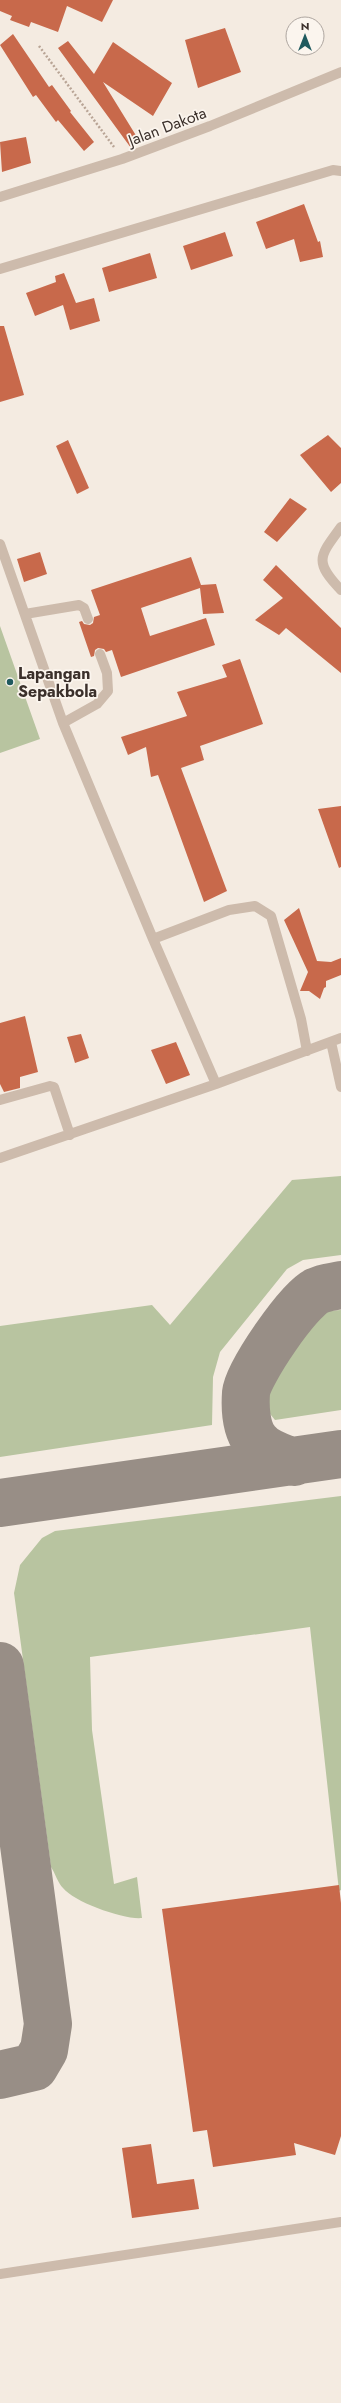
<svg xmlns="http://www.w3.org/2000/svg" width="341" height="2403" font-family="Jost,sans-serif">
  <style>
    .green { fill: #b8c4a0 }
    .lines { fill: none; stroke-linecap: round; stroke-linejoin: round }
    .taxiway { stroke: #988e86; stroke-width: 48 }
    .building { fill: #c8694b }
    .path { stroke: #b9a596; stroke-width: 2.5; stroke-dasharray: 2 2; stroke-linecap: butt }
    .service { stroke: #cdbbac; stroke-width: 10 }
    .minor { stroke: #cdbbac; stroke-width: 10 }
    .poi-dot { fill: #1f5a5e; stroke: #fbf5ee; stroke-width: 1.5 }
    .labels { text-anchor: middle; stroke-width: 3.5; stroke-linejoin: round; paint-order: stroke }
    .street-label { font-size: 16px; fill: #3b302b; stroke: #fbf5ee }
    .poi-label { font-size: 16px; font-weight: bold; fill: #3b302b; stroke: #fbf5ee; text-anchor: start }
  </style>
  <rect width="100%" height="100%" fill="#f4ebe1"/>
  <path class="green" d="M0,626L40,739L0,753Z
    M341,1176V1255L303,1260L287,1269L220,1352L213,1377L212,1425L0,1457V1326L152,1305L170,1325L292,1180Z
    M341,1310V1410L275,1420L266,1409C270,1373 292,1343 312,1312Z
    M341,1496V1890L339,1891L310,1627L90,1657L92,1730L114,1884L137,1877L142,1918C124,1920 74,1902 63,1888C58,1883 55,1873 51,1867L14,1593L20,1565L42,1538L55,1531Z"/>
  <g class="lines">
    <path class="taxiway" d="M294,1462C280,1457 264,1453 255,1440C246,1428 245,1407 246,1393C248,1373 299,1299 317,1291C325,1287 333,1287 341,1285
      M0,1503L341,1454
      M0,1666L48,2024L44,2050L34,2067L0,2075"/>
  </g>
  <path class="building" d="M0,0H113L102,22L67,6L58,32L31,22L29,27L10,20L12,16L0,11Z
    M225,28L241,72L198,88L185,40Z
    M13,34L49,87L52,85L71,111L70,112L94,142L84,151L58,120L56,122L36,95L33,97L0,45Z
    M68,41L94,74L113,42L172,83L153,116L103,82L140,142L131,148L58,48Z
    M26,137L31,163L2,172L0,142Z
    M304,204L318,242L320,241L323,257L300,262L294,239L266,249L256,222Z
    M225,232L233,256L191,270L183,246Z
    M150,253L157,278L109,292L102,268Z
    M64,273L76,303L94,298L100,321L70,330L63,305L35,316L26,293L56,282L55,276Z
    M0,326H4L24,395L0,402Z
    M328,435L341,448V483L331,492L300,455Z
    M68,440L89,488L77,494L56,446Z
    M290,498L307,509L277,542L264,532Z
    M40,552L47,574L24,582L17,559Z
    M191,557L201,585L216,584L224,613L203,614L200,588L141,608L150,636L206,618L215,645L121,677L112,650L106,652L104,649L98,648L95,650L94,656L91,657L79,622L82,621L84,624L90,625L93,623L94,617L100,615L91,590Z
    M276,565L341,628V673L286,628L279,635L255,620L283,598L263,580Z
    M240,659L263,724L200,746L204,760L181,768L227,891L204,902L158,775L151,777L146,747L128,755L121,737L187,716L177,692L227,677L222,665Z
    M341,806V867L339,868L318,809Z
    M299,908L317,961L331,962L341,958V975L326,981V987L324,988L320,999L309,991H300L308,972L284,920Z
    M25,1016L38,1072L20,1077V1088L4,1092L0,1084V1023Z
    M81,1034L89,1058L75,1063L67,1037Z
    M176,1042L190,1075L166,1084L151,1050Z
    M339,1885L341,1903V2136L335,2155L294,2143L296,2155L213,2167L207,2130L193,2132L162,1909Z
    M151,2144L157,2184L194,2179L199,2209L132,2218L122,2148Z"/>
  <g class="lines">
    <path class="path" d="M39,46L114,147"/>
    <path class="service" d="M0,269L333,170L341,171
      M341,527C320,556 313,561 341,590
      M0,544L63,723L153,939L216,1084
      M25,614L79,605L84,608L88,619
      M63,723L97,704L108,691L107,673L100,654
      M153,939L229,910L255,906L271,916L301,1019L307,1051
      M331,1042L341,1087
      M0,1100L50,1086L54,1087L70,1135
      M0,1158L216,1084L341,1038
      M0,2274L341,2222"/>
    <path class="minor" d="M0,197L122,159L210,126L341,72"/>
  </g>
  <circle class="poi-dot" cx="10" cy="682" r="4"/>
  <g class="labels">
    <g class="street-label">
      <text transform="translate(167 126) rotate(-21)" y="6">Jalan Dakota</text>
    </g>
    <g class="poi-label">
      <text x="18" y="679">Lapangan<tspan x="18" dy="18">Sepakbola</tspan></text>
    </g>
  </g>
  <g transform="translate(305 36)"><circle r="19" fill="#fbf5ee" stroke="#aea6a0"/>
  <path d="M0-3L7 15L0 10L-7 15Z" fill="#1f5a5e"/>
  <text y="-6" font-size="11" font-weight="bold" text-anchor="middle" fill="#3b302b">N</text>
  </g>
</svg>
